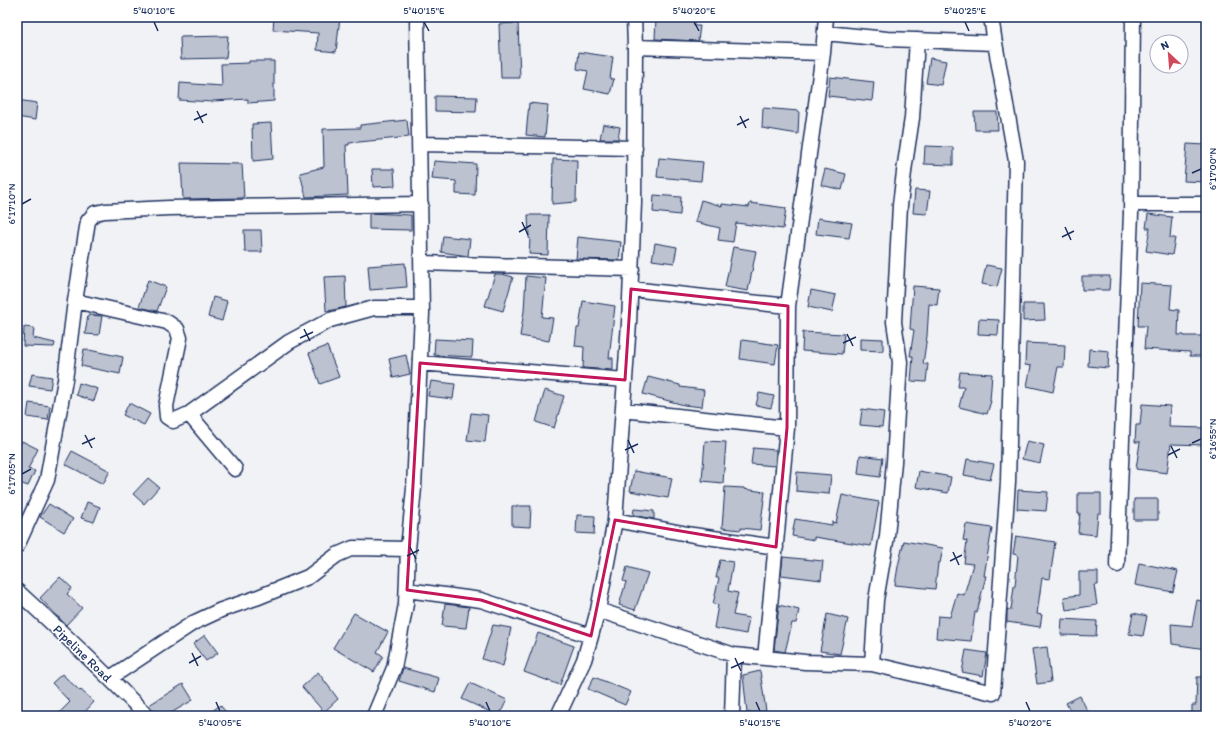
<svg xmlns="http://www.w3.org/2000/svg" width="1223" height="733" font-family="Itim,sans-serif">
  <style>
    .building { fill: #bcc2d0; stroke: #1b2f5e }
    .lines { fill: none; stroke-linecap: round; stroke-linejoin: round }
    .minor-casing { stroke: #1b2f5e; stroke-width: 17 }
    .minor { stroke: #fff; stroke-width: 14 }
    .marked { fill: none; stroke: #c2185b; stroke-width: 3; stroke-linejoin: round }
    .ticks { fill: none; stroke: #1b2f5e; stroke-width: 1.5 }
    .labels { text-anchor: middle; stroke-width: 3; stroke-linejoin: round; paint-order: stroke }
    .street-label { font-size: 13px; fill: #1b2f5e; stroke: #fff }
    .neatline { fill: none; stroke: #1b2f5e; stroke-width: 1.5 }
    .ticks-label { font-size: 10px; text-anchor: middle; fill: #1b2f5e }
  </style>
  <rect width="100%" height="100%" fill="#f1f2f5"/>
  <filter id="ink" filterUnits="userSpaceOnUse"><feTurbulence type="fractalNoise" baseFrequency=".025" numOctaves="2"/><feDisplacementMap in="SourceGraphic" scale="8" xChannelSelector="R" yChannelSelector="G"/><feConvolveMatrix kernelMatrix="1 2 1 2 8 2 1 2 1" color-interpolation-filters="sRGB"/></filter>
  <g filter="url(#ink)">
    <path class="building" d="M274,17H340L336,52L317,50L318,33L273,30Z
      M656,17H694V26H700L698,41L655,39Z
      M518,23L520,78H501L499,24Z
      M228,36L226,58L181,59L180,37Z
      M579,52L613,57L610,79H614L610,94L584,89L588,71L577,69Z
      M930,58L946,61L941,85L926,83Z
      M249,61H274V101L248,103V99L213,101V102L179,100L180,83L222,86L221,64L249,63Z
      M830,77L874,82L872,101L828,96Z
      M435,96L477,97L476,112L435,111Z
      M17,100L37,103L35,120L17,117Z
      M529,103L548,105L545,137L526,135Z
      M763,108L799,111L798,134L762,128Z
      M974,112H997L998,130H975Z
      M407,120L409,137L349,143V145H346L348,195L306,197L300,173L324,167L323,129L360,128V125Z
      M271,123L273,159L253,161L252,124Z
      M603,124L620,127L618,139H600Z
      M1187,144L1206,145V182L1184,181Z
      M925,146L953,147V165L924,164Z
      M659,158L703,162L701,181L657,177Z
      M553,159L577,160L576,202L552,204Z
      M434,161L476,164L475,195L456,194V181L432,179Z
      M181,163L242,164L244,198L183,199Z
      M372,169H394L395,186L373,187Z
      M825,169L846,174L842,190L821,185Z
      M915,190L930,191L927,214L913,213Z
      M654,195L681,197L680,215L653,212Z
      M701,200L722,206V204L749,207L750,203L786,208L783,229L736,223L733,242L718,240L720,228L695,222Z
      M369,213L411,215V230L369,229Z
      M1148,214L1172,217L1170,238H1175L1172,255L1146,251L1150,228H1146Z
      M528,215H549L548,255L529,254L530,238H529Z
      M818,218L852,223L849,238L816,234Z
      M244,230H261L262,252H245Z
      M443,236L470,239L468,256L441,252Z
      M578,237L621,242L619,260L576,259Z
      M655,243L677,247L674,263L652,260Z
      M733,247L756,251L748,291L725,287Z
      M405,263L407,287L370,290L368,266Z
      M986,265L1002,268L997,287L982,284Z
      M495,274H502L513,277L503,311L485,306Z
      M345,276L346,307L333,310L326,311L324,277Z
      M526,276L546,278L542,317L553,318L549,341L520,336L524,311Z
      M1082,276H1110L1109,290H1082Z
      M148,280L166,287L157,311L139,307Z
      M1140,283L1172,285L1170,309L1179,310L1178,335H1184V336H1206V356H1190V352L1144,349L1146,326H1138Z
      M913,286L939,288L937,305L929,304L927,336L923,364H928L926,382L911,381L913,356H910L914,330L910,329Z
      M811,290L836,295L832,312L808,307Z
      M213,297L227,301L222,321L208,317Z
      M583,301L615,306L609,358H613V370L583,368L584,347L575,346L577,328H579Z
      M1023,304H1044L1045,320L1023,321Z
      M88,315L102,316L99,335L85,334Z
      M979,319L999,320L998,335L978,334Z
      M24,327L34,328L33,338L55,343L54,347L23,346Z
      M803,332L844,334L842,354L802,351Z
      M860,338L883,339V351L860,350Z
      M435,339L473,341L472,357L434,355Z
      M742,340L778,345L775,364L740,359Z
      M1026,343L1065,345L1064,367H1058L1053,392L1027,386L1031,366L1025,365Z
      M327,346L339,377L320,384L309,353Z
      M84,349L123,357L120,374L81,366Z
      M1089,349L1109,351L1108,368L1088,366Z
      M406,355L410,374L393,378L389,359Z
      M960,372L992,374L990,401H991L987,414L959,407L964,387H958Z
      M32,374L52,377L50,389L29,386Z
      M648,377L680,385V387L704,390L702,407L684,405L643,394Z
      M431,381L455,384L453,399L428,396Z
      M79,383L98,389L94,401L76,395Z
      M545,390L564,396L554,428L536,422Z
      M759,393L774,396L771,408L756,405Z
      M29,403L50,406L48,420L27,417Z
      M129,403L150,414L144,425L123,415Z
      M1142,404L1170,406L1169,427L1206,428V445L1171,444L1167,473L1136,469L1140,442H1135L1136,425H1140Z
      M862,409L884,412L882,427L860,425Z
      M471,413L488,415L485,442L467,440Z
      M22,441L38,449L28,469L35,471L28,486L17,482V451Z
      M705,441L726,442L723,483L702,481Z
      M1027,441L1044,445L1040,463L1022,459Z
      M753,448L776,450L775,466L751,464Z
      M72,451L110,471L103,484L65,464Z
      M860,455L883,458L880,477L858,474Z
      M967,459L994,464L990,480L964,475Z
      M634,471L672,478L668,498L630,491Z
      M919,471L951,477L948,493L916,487Z
      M797,472L831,475L829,494L796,491Z
      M148,478L159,487L144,504L133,494Z
      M725,487L744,488V489L765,492L760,530L741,528V530L722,528Z
      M1018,490L1048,492L1046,511L1017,509Z
      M1078,493H1101V513H1098L1096,535L1078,533L1080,513H1078Z
      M842,495L879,502L871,546L814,537V540L792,536L795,519L832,525V522L836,523Z
      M1134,499H1158V520H1134Z
      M87,502L100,507L94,522L81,518Z
      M49,504L73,519L64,532L40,517Z
      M512,506H531L530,527L512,526Z
      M634,509L654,511V519L633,515Z
      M577,515L595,516L594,534L576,533Z
      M966,524L992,528L984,576H986L977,612H975L971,641L936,638L938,616L950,617L957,593L964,595L973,564L964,563L967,541L963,540Z
      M1016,536L1055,542L1050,579L1042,578L1037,614L1042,615L1040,627L1007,622V609L1011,610L1014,586H1015L1018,555L1013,554Z
      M904,541L943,548L940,563H938L935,589L895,585L898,566Z
      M783,557L823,561L821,580L781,575Z
      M720,560L733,562L728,591L738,593L733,615L749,618L746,634L714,628L718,605L713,604L719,578H716Z
      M1139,563L1178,571L1173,592L1135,585Z
      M627,567L648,573L635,610L619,605L626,582L623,581Z
      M1079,572H1098V585H1094L1097,605L1066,610L1064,597L1079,595Z
      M60,577L72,588L67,594L82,608L66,625L40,598Z
      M1197,600L1206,602V649L1172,644L1171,624L1192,626Z
      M445,604L469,607L466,628L442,626Z
      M779,605L799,610L796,623H792L785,652L774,650Z
      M354,613L388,632L377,652L383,656L374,672L333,648Z
      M1133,613L1147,616L1143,636L1129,634Z
      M827,614L848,619L840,654L820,651Z
      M1062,619L1097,621L1096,636L1061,635Z
      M493,625L511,628L503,666L482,659Z
      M538,633L574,646L560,685L524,672Z
      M205,635L218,653L206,661L193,644Z
      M1047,647L1051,682L1037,684L1032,649Z
      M966,650L987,653L983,676L962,672Z
      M403,668L439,678L435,692L399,681Z
      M760,671L766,711L747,713L743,675Z
      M318,672L338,699L324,712L302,687Z
      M62,674L80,691L81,690L94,702L81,716H56L70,702L52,683Z
      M594,677L631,692L625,705L588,689Z
      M1197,677H1206V716H1192V705H1196Z
      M470,683L507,700L499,716L462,699Z
      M183,684L193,700L166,716H155L153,710L149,705Z
      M1080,696L1090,716H1073L1066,703Z
      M220,705L229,716H206Z"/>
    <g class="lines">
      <defs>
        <path id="minor" d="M825,33L887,39L995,43
          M635,47L823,53
          M420,144L635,148
          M1131,204H1206
          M422,263L632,269
          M631,289L788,306
          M75,301L167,322L177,329L180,338L166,406L167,417L173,421L189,414L289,342L330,320L374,308H422
          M420,363L625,380
          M623,410L787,428
          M189,414L235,469
          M615,520L693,535L776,547
          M17,546L47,480L65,380L75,301L88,221L95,213L105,211L169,208L421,204
          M1117,565L1131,213L1133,17
          M407,590L481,600L591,636
          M17,591C62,632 105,673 147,716
          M598,610L734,655L805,662L872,664L993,693L1008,482L1016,161L995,43L991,17
          M765,658L787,428L788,306L823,53L826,17
          M872,664L876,600L887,536L894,462L900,362L894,322L900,205L905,164L912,118L917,40
          M110,678L193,623L221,610L256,598L308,577L337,555L353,548L408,549
          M374,716L394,668L406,604L408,549L414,488L422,313L417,17
          M558,716L584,660L591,636L598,610L615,520L629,323L634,203L635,47L634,17
          M732,716L734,655"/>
      </defs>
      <use href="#minor" class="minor-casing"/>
      <use href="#minor" class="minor"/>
    </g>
  </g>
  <path class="marked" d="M631,289L788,306L787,428L776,547L615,520L591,636L481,600L407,590L420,363L625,380Z"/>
  <path class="ticks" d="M154,22L158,31M424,22L429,31M694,22L699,31M965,22L969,31M197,111L203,123M740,116L746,128M194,120L207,114M737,125L749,119M1192,173L1201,169M22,204L31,199M522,222L528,235M1065,227L1071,240M519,232L531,225M1062,237L1074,231M304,329L310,341M847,334L853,346M300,338L313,332M843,343L856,337M85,435L92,448M628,440L634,453M1192,443L1201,439M82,444L95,438M1171,446L1177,458M625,450L638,444M1168,455L1180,449M22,474L31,469M410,547L416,559M953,552L959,565M407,556L419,550M950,561L962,555M192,653L198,666M735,658L741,671M189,663L201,656M731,668L744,662M216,702L220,711M486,702L490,711M756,702L760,711M1026,702L1030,711"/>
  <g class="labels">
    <g class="street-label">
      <text transform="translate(83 653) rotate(44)" y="5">Pipeline Road</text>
    </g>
  </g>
  <rect width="1223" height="733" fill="none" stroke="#fff" stroke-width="44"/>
  <g transform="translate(1169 54) rotate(334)"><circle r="19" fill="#ffffff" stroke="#a4acbf"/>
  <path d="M0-3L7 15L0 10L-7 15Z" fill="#d1495b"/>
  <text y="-6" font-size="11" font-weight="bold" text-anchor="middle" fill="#1b2f5e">N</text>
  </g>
  <rect x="22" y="22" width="1179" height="689" class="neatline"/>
  <g class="ticks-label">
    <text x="154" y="14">5°40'10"E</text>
    <text x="424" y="14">5°40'15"E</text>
    <text x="694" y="14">5°40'20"E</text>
    <text x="965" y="14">5°40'25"E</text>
    <text transform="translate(1212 169) rotate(-90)" y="4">6°17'00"N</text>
    <text transform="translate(11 204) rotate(-90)" y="4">6°17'10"N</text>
    <text transform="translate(1212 439) rotate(-90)" y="4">6°16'55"N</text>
    <text transform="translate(11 474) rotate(-90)" y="4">6°17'05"N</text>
    <text x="220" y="726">5°40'05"E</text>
    <text x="490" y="726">5°40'10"E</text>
    <text x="760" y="726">5°40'15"E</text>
    <text x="1030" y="726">5°40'20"E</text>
  </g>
</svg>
